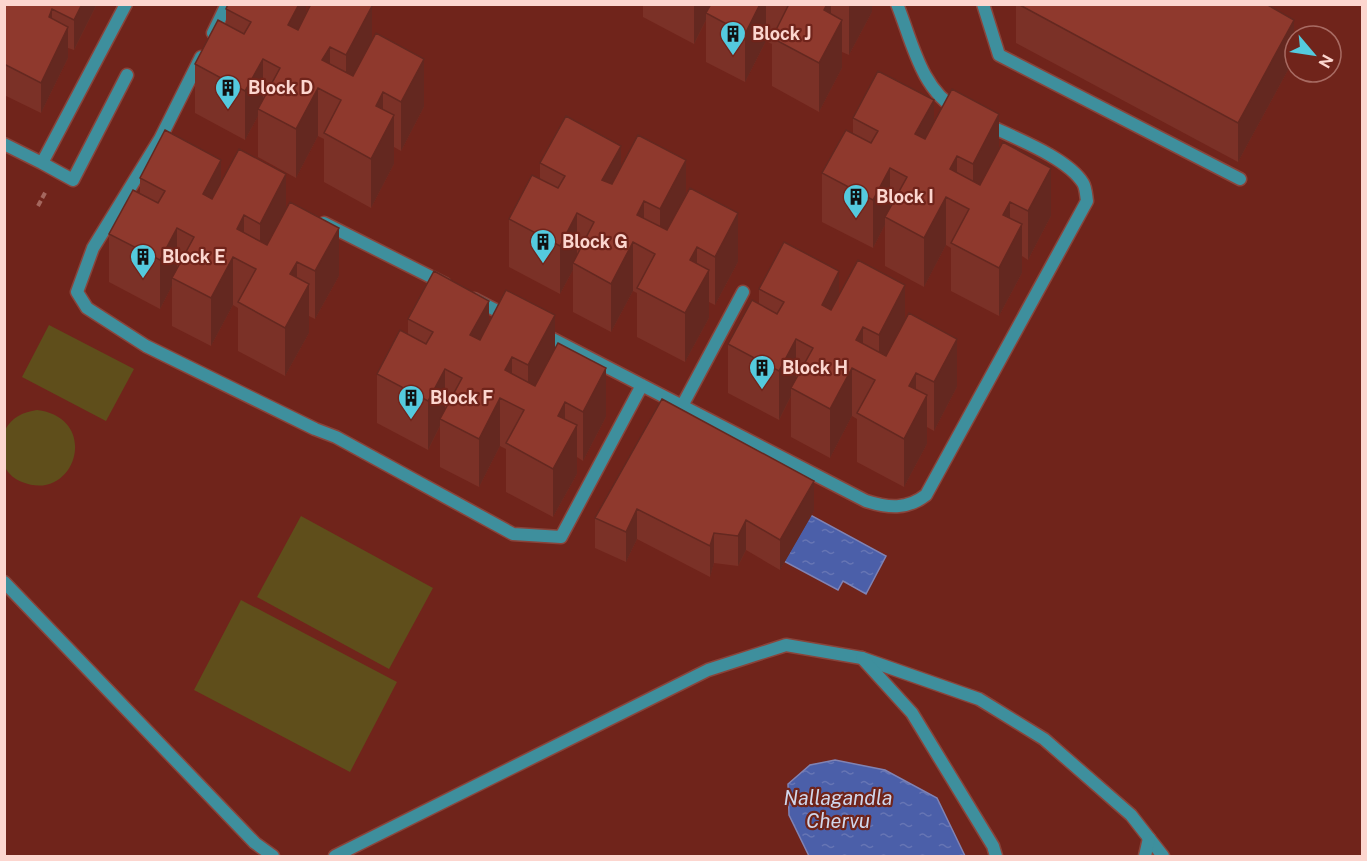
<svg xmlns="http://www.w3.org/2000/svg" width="1367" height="861" font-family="'Public Sans',sans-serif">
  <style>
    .garden { fill: #5f4e1b }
    .water { fill: url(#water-ripples); stroke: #8083b4; stroke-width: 1.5 }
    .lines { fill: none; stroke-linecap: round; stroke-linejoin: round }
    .service-casing { stroke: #89443b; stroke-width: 15 }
    .minor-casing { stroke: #89443b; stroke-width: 15 }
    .path { stroke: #a4675e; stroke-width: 4; stroke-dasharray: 6 3; stroke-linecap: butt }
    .service { stroke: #3e8f9d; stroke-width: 12 }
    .minor { stroke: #3e8f9d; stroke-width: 12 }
    .wall { fill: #7b3127 }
    .shaded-wall { fill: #642820 }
    .building { fill: #8f392d; stroke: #642820; stroke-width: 1.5 }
    .labels { text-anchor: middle; stroke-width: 4.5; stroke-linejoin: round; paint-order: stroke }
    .poi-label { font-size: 18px; font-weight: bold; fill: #fcd6cf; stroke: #70241b; text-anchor: start }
    .water-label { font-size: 20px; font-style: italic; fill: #d0d7ec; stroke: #70241b }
  </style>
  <defs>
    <pattern id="water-ripples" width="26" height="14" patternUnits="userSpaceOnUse" patternTransform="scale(1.5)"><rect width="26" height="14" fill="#4b5fa9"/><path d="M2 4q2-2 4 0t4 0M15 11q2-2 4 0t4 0" fill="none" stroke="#6675b4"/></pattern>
  </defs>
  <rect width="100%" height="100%" fill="#70241b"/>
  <path class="garden" d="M49,325L134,369L106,421L22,377Z
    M37,410C102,418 75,504 22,482C16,480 8,474 5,467C2,457 4,441 5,430C12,417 23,412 37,410Z
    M301,516L433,588L389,669L257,597Z
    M241,600L397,682L350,772L194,690Z"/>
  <path class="water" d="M779,498L886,556L866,594L843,581L838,590L754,545Z
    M835,760L885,770L937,798L965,856H809L789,815L788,784L810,765Z"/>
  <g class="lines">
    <defs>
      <path id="service" d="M983,4L999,55L1240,179
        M4,582L255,843L273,856
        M335,856L708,670L786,645L862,658L979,699L1044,739L1131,815L1163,856"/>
      <path id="minor" d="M897,4C912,41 921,90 958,110
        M213,33L227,4
        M160,139L93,248L77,292L87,308L146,346L315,429L336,437L513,534L561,537L642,385
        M4,144L42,163L126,4
        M175,147L160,139L201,57
        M42,163L73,180L127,75
        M324,223L445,284
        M474,299L509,317
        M541,333L866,501C888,508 907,510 926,495L1087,201C1086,195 1086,188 1083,183C1067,157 1012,137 984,123
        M682,406L743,292
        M862,658L912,713L993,846L996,856
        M1145,856L1149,838"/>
    </defs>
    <use href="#service" class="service-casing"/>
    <use href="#minor" class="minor-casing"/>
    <path class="path" d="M38,206L46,191"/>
    <use href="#service" class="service"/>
    <use href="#minor" class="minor"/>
  </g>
  <path class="wall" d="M4,4H97L74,50L68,48V58L41,113L4,95Z
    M306,4V14L372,40L424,107L401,151L394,147V164L371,208L324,182V139L318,136L296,178L258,157V116L245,140L195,113V64L226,24V9Z
    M643,4H872V12L849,55L842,52V68L819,112L772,86V44L766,41L745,82L706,62V20L694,44L643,17Z
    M1016,4H1266L1294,59L1238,162L1016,43Z
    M853,118L934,123L999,149L1051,216L1028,260L1022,256V273L999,316L951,291V248L946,245L924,287L885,266V225L873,248L822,222V173L853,134Z
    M540,163L621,168L686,195L738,262L715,305L709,302V318L685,362L637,337V293L633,291L611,332L573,312V270L560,294L509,267V219L540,179Z
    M140,178L221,182L286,209L339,276L315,319L309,316V333L285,376L238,351V308L233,305L211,346L172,326V286L160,309L109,282V234L140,194Z
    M759,289L839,294L905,321L957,387L934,431L927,427V444L904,487L857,462V419L852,416L830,458L791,437V396L779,420L728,393V344L759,304Z
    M408,319L489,323L555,350L606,417L583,461L577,457V474L553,517L506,492V449L500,446L479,487L440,467V426L428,450L377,423V374L408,335Z
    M662,399L814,511L780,570L746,550L738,566L714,563L710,577L637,539L626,562L595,548V518Z"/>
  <path class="shaded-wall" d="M82,4H97L74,50V20Z
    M299,4H306V40L288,25Z
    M694,4H711L706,13V20L694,44Z
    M760,4H766V41L745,82V34Z
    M827,4H831V41L842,20V68L819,112V63L824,10Z
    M850,4H872V12L849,55V7Z
    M372,6V54L346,103V55Z
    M52,9V40L49,17Z
    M1294,20V59L1238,162V123Z
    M68,27V58L41,113V83Z
    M330,47V94L322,60Z
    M263,59V107L258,109V116L245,140V91Z
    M424,59V107L401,151V102Z
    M318,88V136L296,178V129Z
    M383,92V136L394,115V164L371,208V159L376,106Z
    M934,100V149L915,134Z
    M999,114V163L973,212V164Z
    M621,146V194L602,180Z
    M957,156V203L950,169Z
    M221,160V209L203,194Z
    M686,160V208L660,258V209Z
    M890,168V216L885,217V225L873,248V200Z
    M1051,168V216L1028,260V211Z
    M286,174V223L260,273V224Z
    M946,197V245L924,287V238Z
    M644,201V248L637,215Z
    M1010,202V246L1022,224V273L999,316V268L1003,215Z
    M577,213V262L573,263V270L560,294V246Z
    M738,213V262L715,305V257Z
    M244,215V263L237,229Z
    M177,228V276L172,278V286L160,309V260Z
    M339,228V276L315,319V271Z
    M633,242V291L611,332V284Z
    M697,247V291L709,270V318L685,362V313L690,260Z
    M233,257V305L211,346V298Z
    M297,262V306L309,284V333L285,376V328L290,274Z
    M839,271V320L822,305Z
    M905,285V334L879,383V335Z
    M489,301V349L470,335Z
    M555,315V364L528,414V365Z
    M863,327V374L856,340Z
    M796,339V387L791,388V396L779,420V371Z
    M957,339V387L934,431V382Z
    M512,357V404L505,370Z
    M606,368V417L583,461V412Z
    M852,368V416L830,458V409Z
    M445,369V417L440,419V426L428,450V401Z
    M916,373V417L927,395V444L904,487V439L909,386Z
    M500,398V446L479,487V439Z
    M565,402V447L577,425V474L553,517V469L558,416Z
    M814,481V511L780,570V540Z
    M637,509V539L626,562V532Z
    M746,520V550L738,566V536Z
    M714,533V563L710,577V546Z"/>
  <path class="building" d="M4,4H82L74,20L52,9L49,17L68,27L41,83L4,64Z
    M228,4H299L288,25L298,30L311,4H370L372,6L346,55L330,47L322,60L353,76L376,33L424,59L401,102L383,92L376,106L394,115L371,159L324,133L341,100L318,88L296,129L258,109L280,68L263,59L245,91L195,64L218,20L244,34L251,22L226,9Z
    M711,4H760L745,34L706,13Z
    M789,4H827L824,10L842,20L819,63L772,38Z
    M1018,4H1266L1294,20L1238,123Z
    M878,71L934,100L915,134L925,139L952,89L999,114L973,164L957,156L950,169L980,185L1003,142L1051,168L1028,211L1010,202L1003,215L1022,224L999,268L951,243L969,209L946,197L924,238L885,217L907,177L890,168L873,200L822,173L846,130L871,143L878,131L853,118Z
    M566,116L621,146L602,180L612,184L638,135L686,160L660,209L644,201L637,215L667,230L690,188L738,213L715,257L697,247L690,260L709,270L685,313L637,288L655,254L633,242L611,284L573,263L594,222L577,213L560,246L509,219L532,175L558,188L565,176L540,163Z
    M165,130L221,160L203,194L212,199L239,149L286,174L260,224L244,215L237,229L267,245L290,202L339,228L315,271L297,262L290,274L309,284L285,328L238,302L256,269L233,257L211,298L172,278L194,237L177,228L160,260L109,234L133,190L158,203L165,191L140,178Z
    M784,242L839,271L822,305L831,310L858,260L905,285L879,335L863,327L856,340L886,356L909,313L957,339L934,382L916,373L909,386L927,395L904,439L857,413L875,380L852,368L830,409L791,388L813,348L796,339L779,371L728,344L752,300L777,314L784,302L759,289Z
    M434,271L489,301L470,335L480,340L506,290L555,315L528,365L512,357L505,370L535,386L558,343L606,368L583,412L565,402L558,416L577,425L553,469L506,443L524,410L500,398L479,439L440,419L462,378L445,369L428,401L377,374L400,330L426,344L433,332L408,319Z
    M662,399L814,481L780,540L746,520L738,536L714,533L710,546L637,509L626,532L595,518Z"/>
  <defs>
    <symbol id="building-pin" viewBox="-11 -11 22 30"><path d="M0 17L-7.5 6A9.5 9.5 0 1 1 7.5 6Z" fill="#54cade" stroke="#70241b"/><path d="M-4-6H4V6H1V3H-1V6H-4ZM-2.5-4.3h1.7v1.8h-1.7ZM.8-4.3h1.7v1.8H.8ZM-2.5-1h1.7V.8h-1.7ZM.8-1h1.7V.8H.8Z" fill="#111"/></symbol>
  </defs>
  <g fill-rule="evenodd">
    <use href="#building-pin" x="718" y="19" width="30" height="40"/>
    <use href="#building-pin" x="213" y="73" width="30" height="40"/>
    <use href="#building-pin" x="841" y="182" width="30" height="40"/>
    <use href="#building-pin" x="528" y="227" width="30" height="40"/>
    <use href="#building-pin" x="128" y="242" width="30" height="40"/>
    <use href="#building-pin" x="747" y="353" width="30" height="40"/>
    <use href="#building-pin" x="396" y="383" width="30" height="40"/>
  </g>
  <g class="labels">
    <g class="poi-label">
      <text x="752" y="40">Block J</text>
      <text x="248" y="94">Block D</text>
      <text x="876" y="203">Block I</text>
      <text x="562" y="248">Block G</text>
      <text x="162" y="263">Block E</text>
      <text x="782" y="374">Block H</text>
      <text x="430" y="404">Block F</text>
    </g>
    <g class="water-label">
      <text x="838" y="805">Nallagandla<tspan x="838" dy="23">Chervu</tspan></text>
    </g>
  </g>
  <rect width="1367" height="861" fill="none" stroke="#fcd6cf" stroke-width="12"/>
  <g transform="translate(1313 54) rotate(119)"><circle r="28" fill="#70241b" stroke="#a86b63" stroke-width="1.5"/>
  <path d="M0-4.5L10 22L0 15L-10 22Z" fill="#54cade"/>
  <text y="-9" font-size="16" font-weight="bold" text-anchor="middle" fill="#fcd6cf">N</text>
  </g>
</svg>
